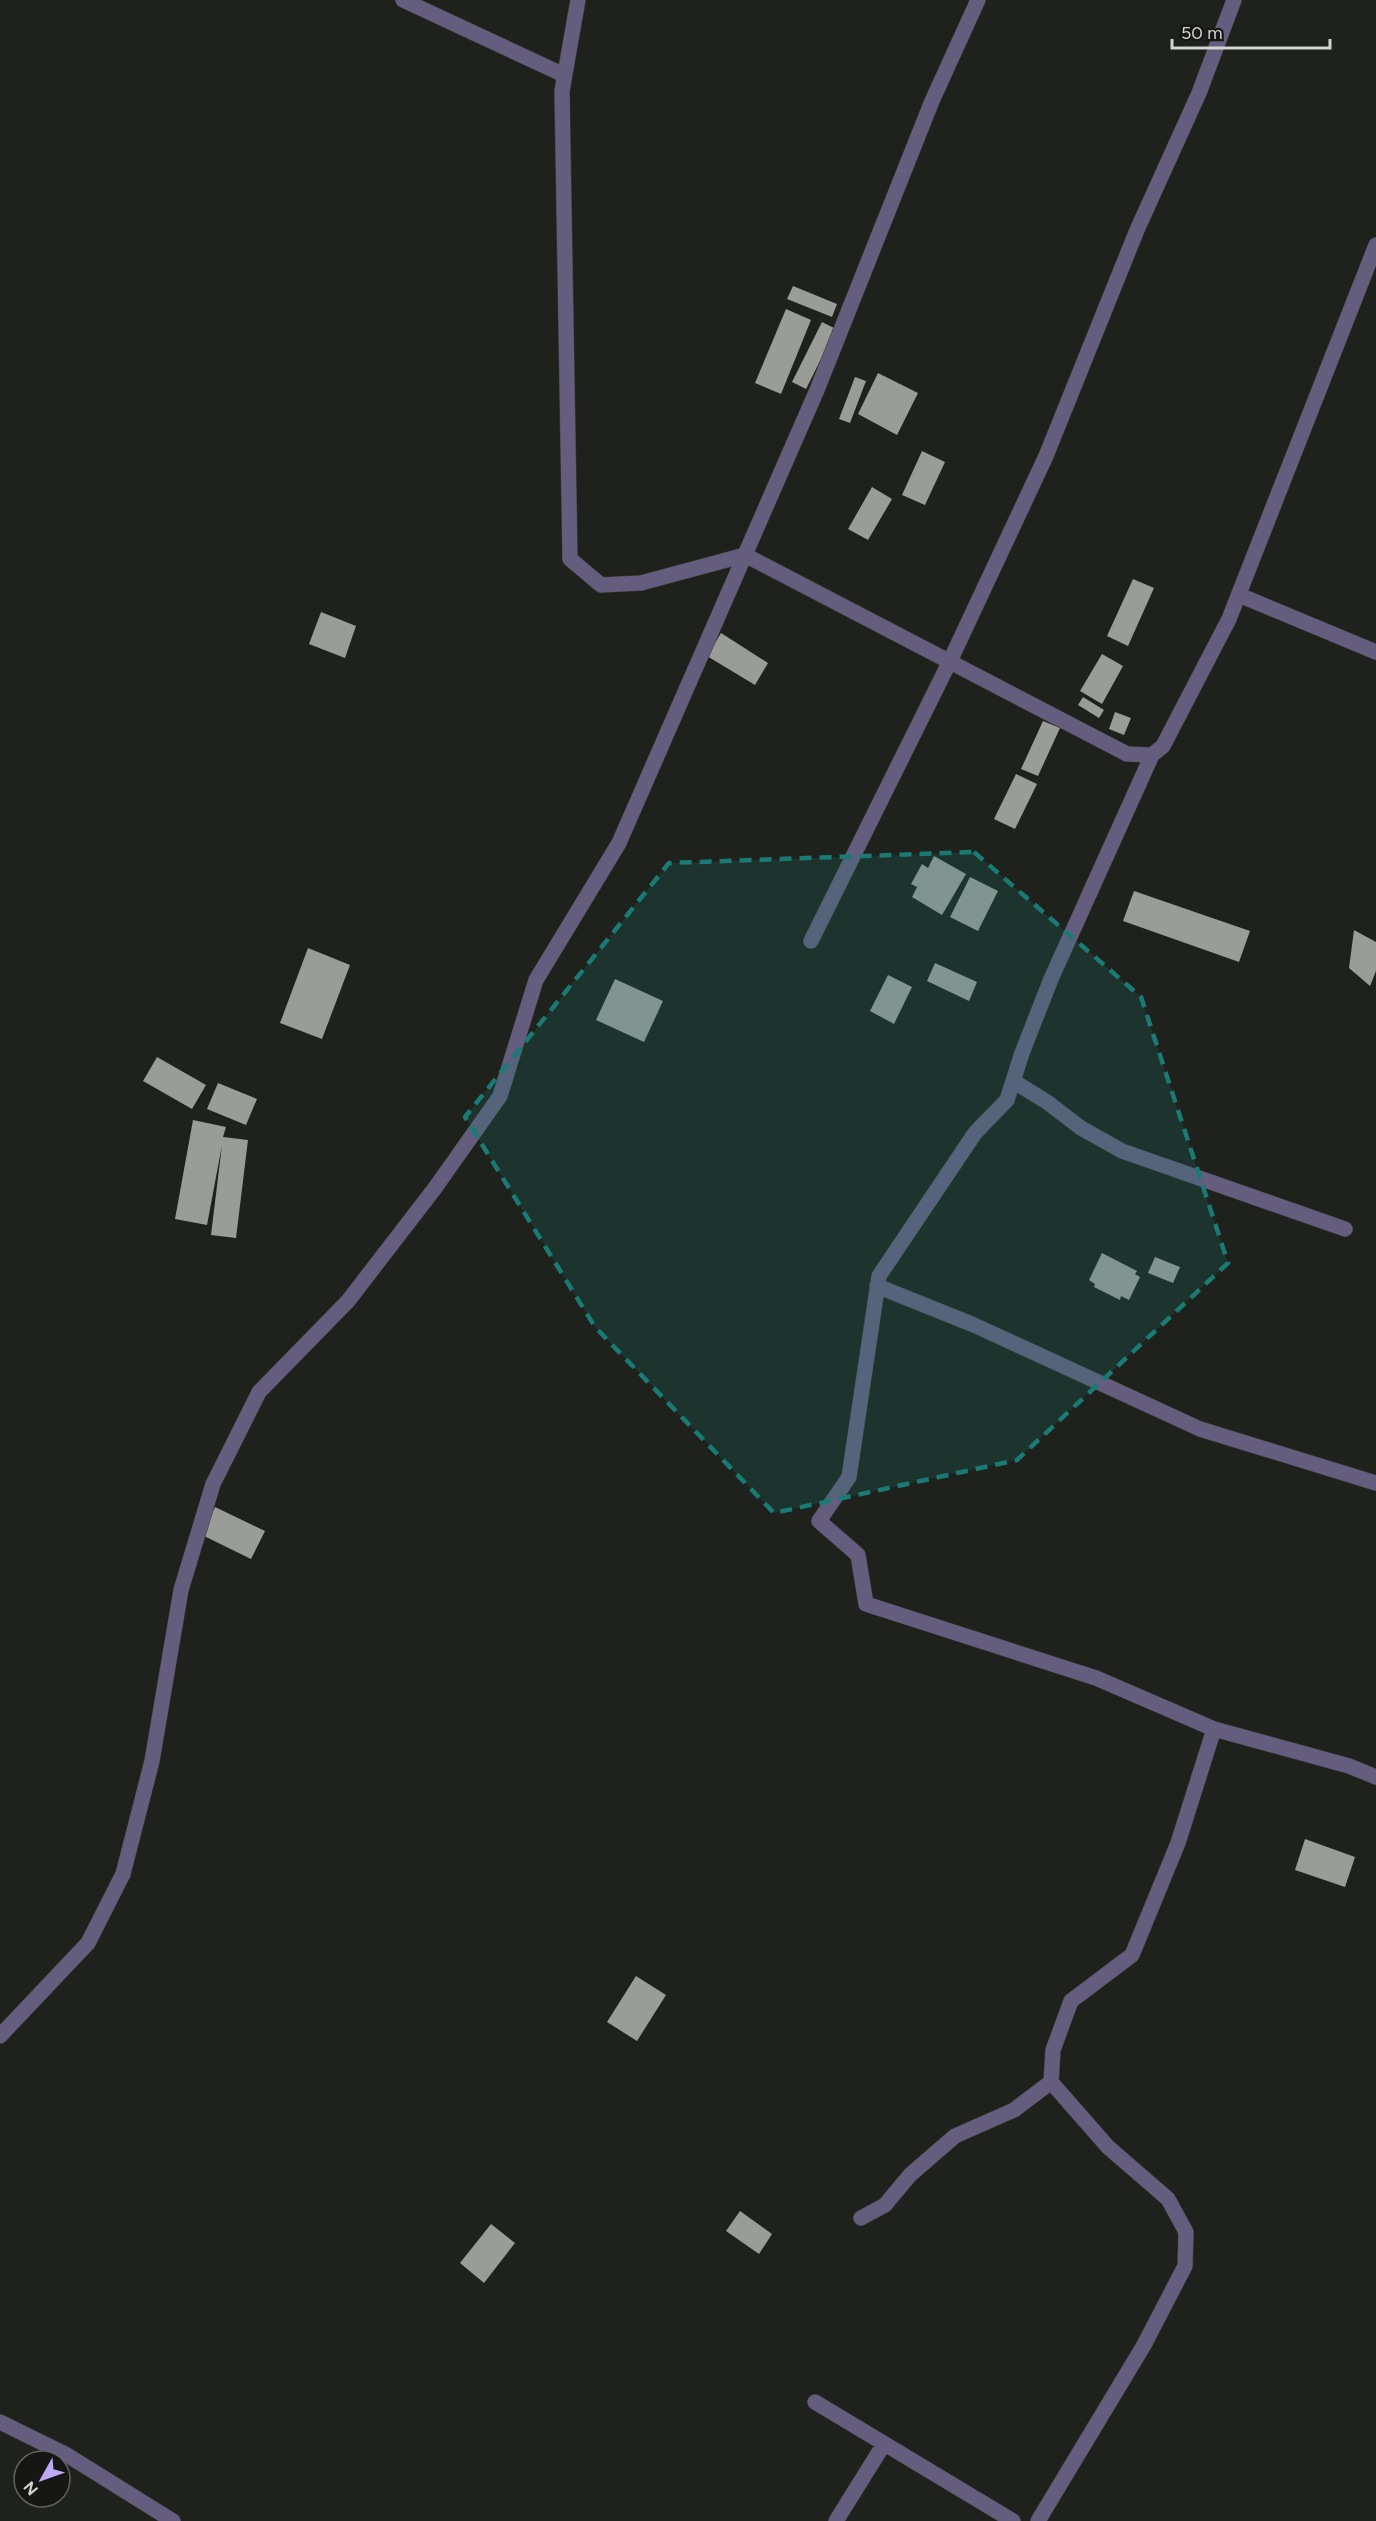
<svg xmlns="http://www.w3.org/2000/svg" width="1376" height="2521" font-family="Figtree,sans-serif">
  <style>
    .building { fill: #9a9c97 }
    .lines { fill: none; stroke-linecap: round; stroke-linejoin: round }
    .minor-casing { stroke: #3c3e3a; stroke-width: 16 }
    .minor { stroke: #655d7e; stroke-width: 15 }
    .marked { fill: #197b73; fill-opacity: 0.2; stroke: #197b73; stroke-width: 4.5; stroke-dasharray: 12 8; stroke-linejoin: round }
  </style>
  <rect width="100%" height="100%" fill="#1f211d"/>
  <path class="building" d="M793,286L837,304L832,317L787,299Z
    M786,309L811,320L781,394L755,383Z
    M822,322L836,329L806,389L792,382Z
    M878,373L918,393L897,435L858,414Z
    M855,377L866,381L850,423L839,419Z
    M922,451L945,462L925,505L902,495Z
    M872,487L892,499L868,540L848,529Z
    M1133,579L1154,588L1128,646L1107,636Z
    M321,612L356,626L345,658L309,644Z
    M721,633L768,663L755,685L707,656Z
    M1102,654L1123,666L1102,704L1080,691Z
    M1083,697L1104,710L1099,718L1078,705Z
    M1115,712L1131,718L1124,735L1109,729Z
    M1043,721L1060,728L1038,776L1021,769Z
    M1016,774L1037,784L1015,829L994,819Z
    M934,856L966,874L942,915L912,897L917,887L911,884L922,864L928,868Z
    M970,877L998,891L978,931L950,917Z
    M1134,891L1250,931L1239,962L1123,921Z
    M1354,930L1376,942V971L1370,986L1349,968Z
    M308,948L350,965L322,1039L280,1023Z
    M935,963L977,982L969,1001L927,981Z
    M888,975L912,987L894,1024L870,1011Z
    M615,979L663,1001L644,1042L596,1020Z
    M157,1057L206,1085L192,1109L143,1081Z
    M218,1083L257,1099L246,1125L207,1109Z
    M193,1120L226,1127L223,1137L248,1140L236,1238L211,1235L222,1145L207,1225L175,1219Z
    M1102,1253L1137,1271L1135,1274L1140,1277L1129,1300L1121,1296L1120,1300L1094,1287L1095,1284L1089,1280Z
    M1155,1257L1180,1267L1173,1283L1148,1273Z
    M215,1507L265,1531L251,1559L202,1535Z
    M1305,1839L1355,1857L1345,1887L1295,1870Z
    M636,1976L666,1995L637,2041L607,2022Z
    M740,2211L772,2234L759,2254L726,2231Z
    M491,2224L515,2243L484,2283L460,2263Z"/>
  <g class="lines">
    <defs>
      <path id="minor" d="M403,0L564,75
        M578,0L562,91L570,559L601,585L641,583L745,555L1127,754L1152,755L1163,746L1229,619L1376,245
        M1239,595L1376,652
        M1152,755L1051,979L1022,1053L1007,1100L975,1133L879,1276L849,1477L819,1521L858,1555L866,1604L1096,1678L1214,1729L1349,1766L1376,1777
        M811,941L950,661L1046,456L1137,230L1199,93L1234,0
        M1013,1081L1047,1102L1081,1128L1122,1151L1345,1229
        M877,1286L974,1325L1200,1429L1376,1483
        M0,2036L88,1943L123,1874L152,1761L181,1590L213,1484L259,1392L348,1301L435,1188L500,1096L536,980L619,843L817,390L932,101L978,0
        M861,2218L885,2205L910,2175L955,2136L1014,2110L1051,2082
        M815,2402L1013,2521
        M0,2422L67,2455L173,2521
        M836,2521L884,2444
        M1038,2521L1144,2345L1185,2266L1186,2232L1168,2199L1108,2147L1051,2082L1053,2050L1071,2001L1132,1955L1178,1843L1214,1729"/>
    </defs>
    <use href="#minor" class="minor-casing"/>
    <use href="#minor" class="minor"/>
  </g>
  <path class="marked" d="M974,852L1141,997L1228,1263L1017,1460L774,1513L595,1327L465,1117L669,863Z"/>
  <g transform="translate(42 2479) rotate(230)"><circle r="28" fill="#161714" stroke="#626360" stroke-width="1.5"/>
  <path d="M0-4.5L10 22L0 15L-10 22Z" fill="#bea9f5"/>
  <text y="-9" font-size="16" font-weight="bold" text-anchor="middle" fill="#d3d4d2">N</text>
  </g>
  <path d="M1172 39v9h158v-9" fill="none" stroke="#d3d4d2" stroke-width="3"/>
  <text x="1181" y="39" font-size="18" fill="#d3d4d2" stroke="#161714" stroke-width="4.5" paint-order="stroke">50 m</text>
</svg>
